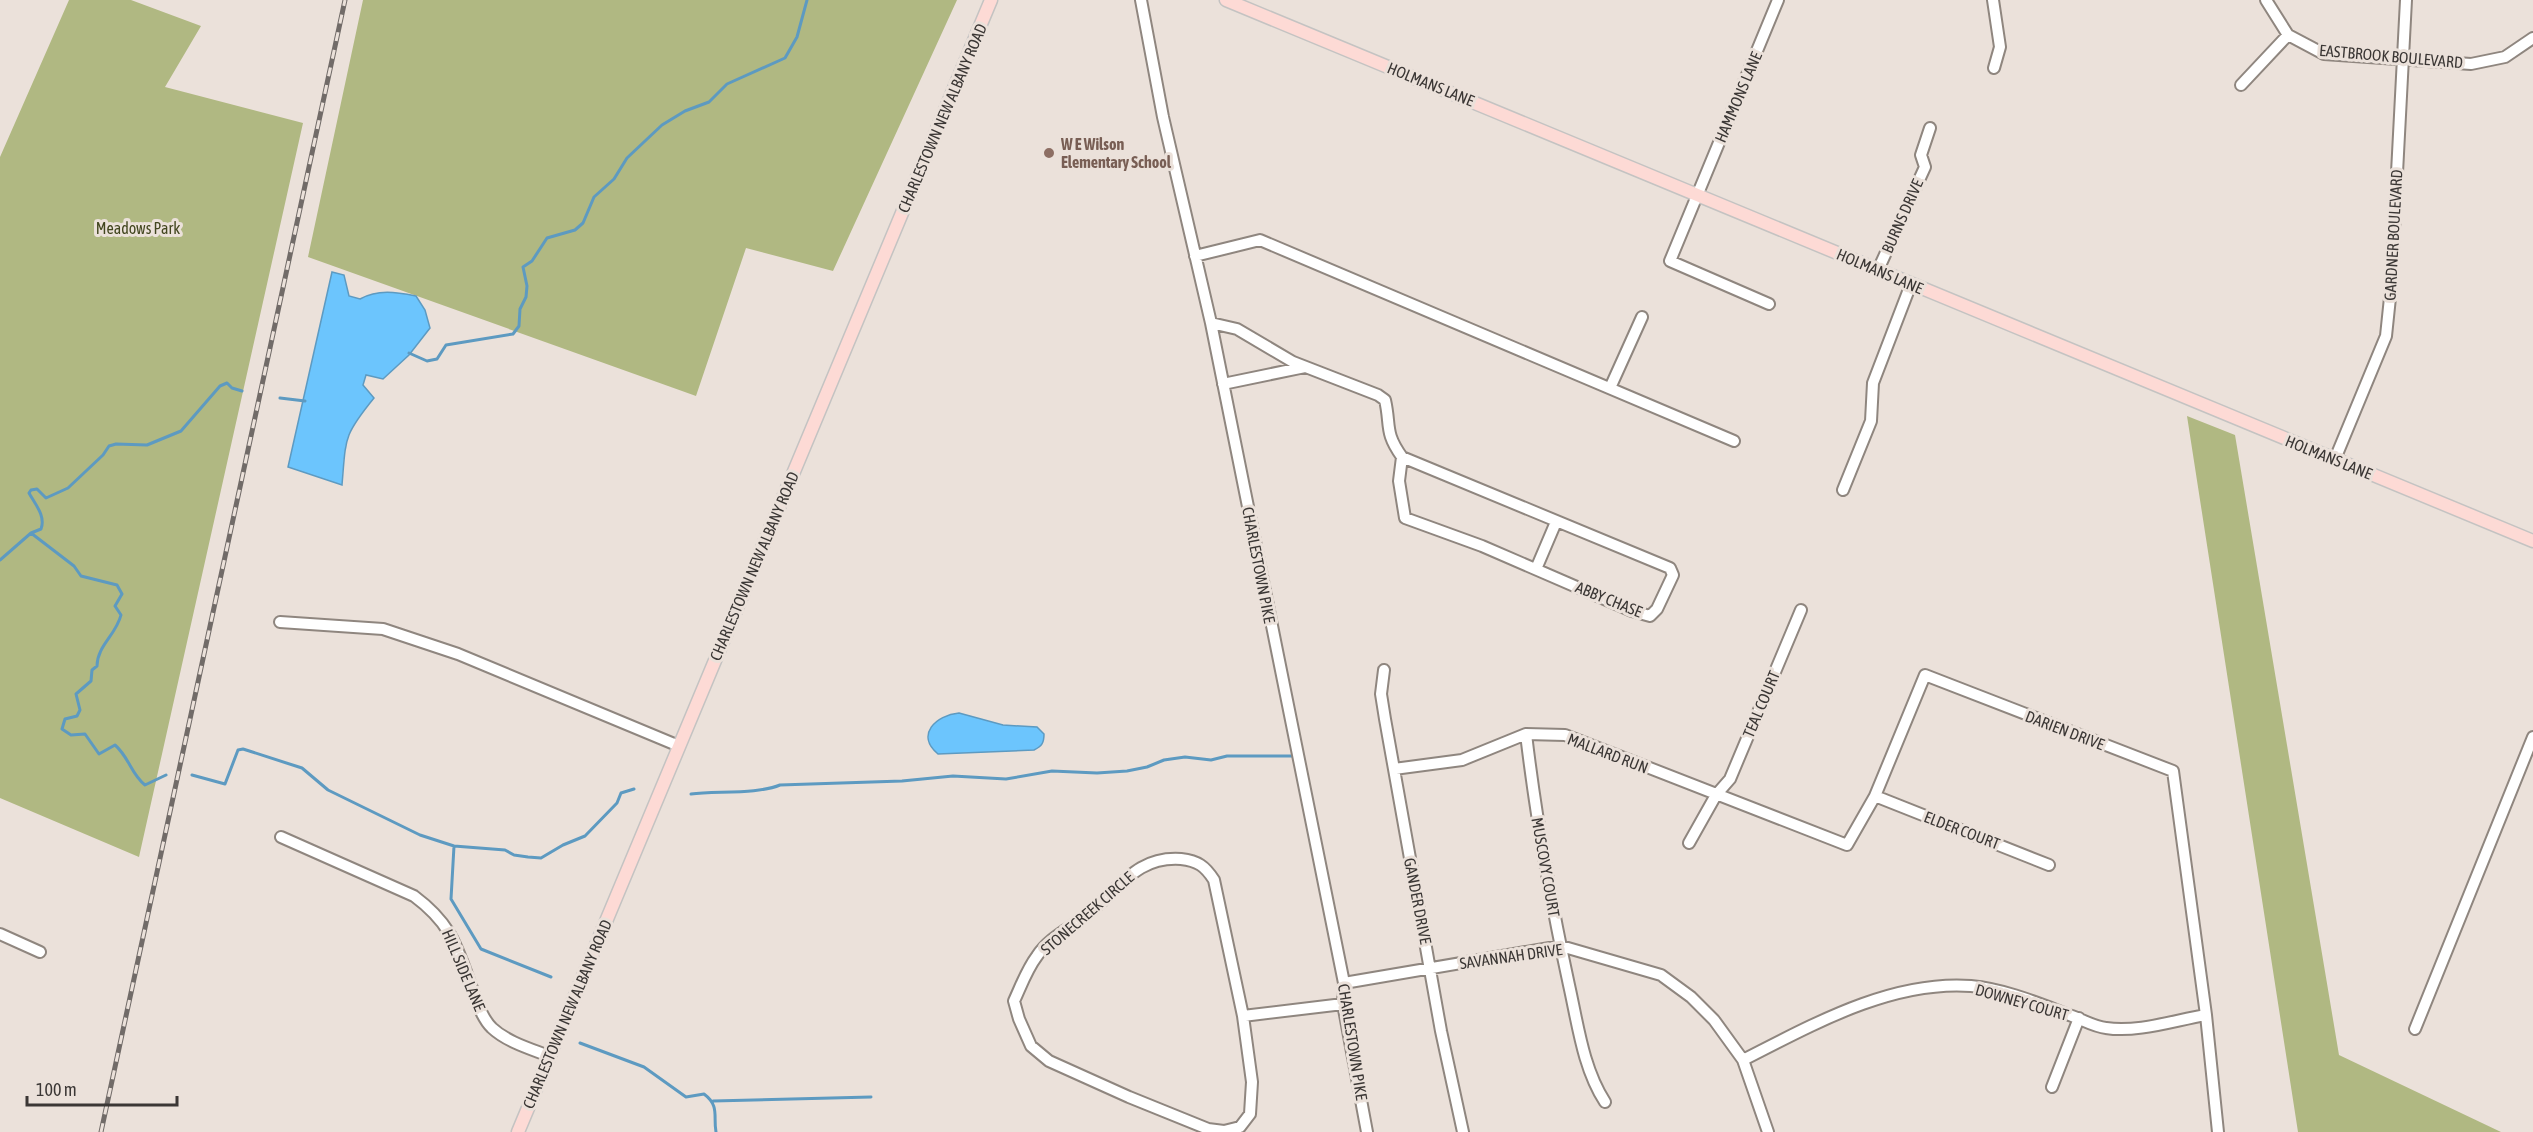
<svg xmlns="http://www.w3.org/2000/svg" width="2533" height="1132" font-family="'Asap Condensed',sans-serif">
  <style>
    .green { fill: #b0b882 }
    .water { fill: #6cc5fd; stroke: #5d9ac1; stroke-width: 1.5 }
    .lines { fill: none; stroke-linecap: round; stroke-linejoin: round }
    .stream { stroke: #5d9ac1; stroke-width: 3 }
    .minor-casing { stroke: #8f867f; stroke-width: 14 }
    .major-casing { stroke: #c4c3c2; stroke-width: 15 }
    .minor { stroke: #fff; stroke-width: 10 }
    .major { stroke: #fddad5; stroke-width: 12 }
    .rail-casing { stroke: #716b68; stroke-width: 5 }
    .rail { stroke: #ebe1da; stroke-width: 3; stroke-dasharray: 9; stroke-linecap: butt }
    .education-dot { fill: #8d6e63; stroke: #ebe1da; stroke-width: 2 }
    .labels { text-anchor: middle; stroke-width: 6; stroke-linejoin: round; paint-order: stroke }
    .street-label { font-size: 16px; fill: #3b3735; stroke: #ebe1da }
    .education-label { font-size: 16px; font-weight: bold; fill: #785e54; stroke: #ebe1da; text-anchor: start }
    .park-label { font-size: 16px; fill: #42461f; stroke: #ebe1da }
  </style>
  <rect width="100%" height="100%" fill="#ebe1da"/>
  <path class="green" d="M69,0H131L201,26L165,87L303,123L139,857L0,798V157Z
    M363,0H957L833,271L746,248L696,396L308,257Z
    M2187,416L2235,435L2339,1055L2501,1132H2298Z"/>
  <path class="water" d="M332,272L344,275L349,296L360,299C378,289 396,292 416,296L425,310L430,328L409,355L383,379L366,375L363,385L374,398C343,436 346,438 342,485L288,467Z
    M959,713L1003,725L1037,727L1044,734C1044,743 1042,746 1034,750L938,754C915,735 936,715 959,713Z"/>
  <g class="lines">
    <path class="stream" d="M409,353L427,361L437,359L446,345L513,334L519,326L520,309L526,297L527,286L523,267L532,261L547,238L575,230L583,223L594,197L614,179L627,158L662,125L685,111L709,102L727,84L785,58L797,37L807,0
      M280,398L305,401
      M31,533L74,566L81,576L117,585L122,594L115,606L121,615C116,635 97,646 97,666L92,670L91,681L76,694L80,710L77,716L65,719L62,729L71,735L85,734L99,754L115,745C129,757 131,774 145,785L166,775
      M0,560L31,533L41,529C46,516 35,504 29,493L31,490L37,489L46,498L68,488L103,455L109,446L116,444L147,445L181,431L220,386L227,383L232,388L242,391
      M192,775L225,784L238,750L243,749L302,768L328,790L420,835L454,846L505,850L514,855L528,857L541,858L563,845L585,836L617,803L621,793L634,789
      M691,794C717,791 759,794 780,785L902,781L953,776L1006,779L1052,771L1097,773L1127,771L1147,767L1164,760L1185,757L1211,760L1227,756H1293
      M454,846L451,899L481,949L551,977
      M580,1043L644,1067L686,1097L704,1094C720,1106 713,1116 716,1132
      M713,1101L871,1097"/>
    <defs>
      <path id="minor" d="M1141,0L1163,117L1211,323L1344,983L1343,1004L1367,1132
        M1993,0L2000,47L1994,68
        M2266,0L2288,35L2324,54L2471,64L2505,57L2533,38
        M2241,85L2288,35
        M1195,256L1260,240L1734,441
        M1878,270L1925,167L1921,155L1930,128
        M1769,304L1670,261L1778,0
        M1211,323L1237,329L1293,362L1378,395L1385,400C1391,426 1384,432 1402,457L1670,568L1673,575L1657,609L1650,616L1632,611L1482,546L1405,518L1399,481L1402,457
        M1223,384L1305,367
        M1610,388L1642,317
        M2335,459L2386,336L2391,288L2406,0
        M1843,490L1871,421L1873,383L1911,284
        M1536,569L1556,522
        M280,622L383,629L458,654L679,746
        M1384,670L1381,694L1385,719L1441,1031L1463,1132
        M1526,734C1536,818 1551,902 1569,985C1578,1025 1583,1068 1605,1102
        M1394,769L1462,760L1526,734L1565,735L1847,845L1875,796L1925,675L2173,771L2206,1015L2218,1132
        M1875,796L2049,865
        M281,837L414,896C453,925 457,948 473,991C478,1004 482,1018 492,1028C507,1042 531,1049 549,1056
        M1689,843L1716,795L1730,779L1801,610
        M0,934L40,952
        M1344,983L1561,946L1661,975L1691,997L1714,1020L1743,1060L1768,1132
        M1243,1016L1252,1082L1250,1114L1240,1127L1224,1131L1208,1129L1129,1097L1049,1061L1031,1046L1019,1019L1014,1001C1021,986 1027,969 1037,956C1050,936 1073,927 1090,912C1121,887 1137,856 1181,859C1198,861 1205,866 1214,880L1243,1016L1343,1004
        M2415,1029L2533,737
        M1743,1060C1812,1025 1891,980 1971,986C2005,989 2040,1004 2072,1016C2083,1020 2095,1027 2106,1028C2138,1033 2175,1020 2206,1015
        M2052,1087L2079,1018"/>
      <path id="major" d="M1226,0L2533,541
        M518,1132L991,0"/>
    </defs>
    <use href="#minor" class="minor-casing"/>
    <use href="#major" class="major-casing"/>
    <use href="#minor" class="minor"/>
    <use href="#major" class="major"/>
    <defs>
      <path id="rail" d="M101,1132L345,0"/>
    </defs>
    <use href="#rail" class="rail-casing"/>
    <use href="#rail" class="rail"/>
  </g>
  <circle class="education-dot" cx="1049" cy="153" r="6"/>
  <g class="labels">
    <g class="street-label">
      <text transform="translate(2391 56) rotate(5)" y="6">EASTBROOK BOULEVARD</text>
      <text transform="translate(1431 84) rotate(22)" y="6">HOLMANS LANE</text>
      <text transform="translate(1738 97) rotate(-67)" y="6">HAMMONS LANE</text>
      <text transform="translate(942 118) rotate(-67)" y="6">CHARLESTOWN NEW ALBANY ROAD</text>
      <text transform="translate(1902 216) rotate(-66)" y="6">BURNS DRIVE</text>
      <text transform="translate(2393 235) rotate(-87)" y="6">GARDNER BOULEVARD</text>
      <text transform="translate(1880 271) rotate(23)" y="6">HOLMANS LANE</text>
      <text transform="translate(2329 457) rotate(22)" y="6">HOLMANS LANE</text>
      <text transform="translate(1259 565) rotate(79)" y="6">CHARLESTOWN PIKE</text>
      <text transform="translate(754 566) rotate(-67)" y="6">CHARLESTOWN NEW ALBANY ROAD</text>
      <text transform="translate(1609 599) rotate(22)" y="6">ABBY CHASE</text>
      <text transform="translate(1761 704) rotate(-67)" y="6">TEAL COURT</text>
      <text transform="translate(2065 730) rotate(21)" y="6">DARIEN DRIVE</text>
      <text transform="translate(1608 753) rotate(21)" y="6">MALLARD RUN</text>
      <text transform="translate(1962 830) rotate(21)" y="6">ELDER COURT</text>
      <text transform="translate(1546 867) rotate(80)" y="6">MUSCOVY COURT</text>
      <text transform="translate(1418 901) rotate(79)" y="6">GANDER DRIVE</text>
      <text transform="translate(1087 913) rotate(-41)" y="6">STONECREEK CIRCLE</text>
      <text transform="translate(1511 956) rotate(-8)" y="6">SAVANNAH DRIVE</text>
      <text transform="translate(464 970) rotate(67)" y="6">HILL SIDE LANE</text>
      <text transform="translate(2022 1002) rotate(16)" y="6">DOWNEY COURT</text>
      <text transform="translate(567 1014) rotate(-67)" y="6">CHARLESTOWN NEW ALBANY ROAD</text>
      <text transform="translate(1353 1042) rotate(81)" y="6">CHARLESTOWN PIKE</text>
    </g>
    <g class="education-label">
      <text x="1061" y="150">W E Wilson<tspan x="1061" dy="18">Elementary School</tspan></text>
    </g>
    <g class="park-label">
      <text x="138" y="234">Meadows Park</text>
    </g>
  </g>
  <path d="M27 1096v9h150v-9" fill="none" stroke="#3b3735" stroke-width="3"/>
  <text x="36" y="1096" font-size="18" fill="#3b3735" stroke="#ebe1da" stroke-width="4.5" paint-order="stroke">100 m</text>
</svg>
